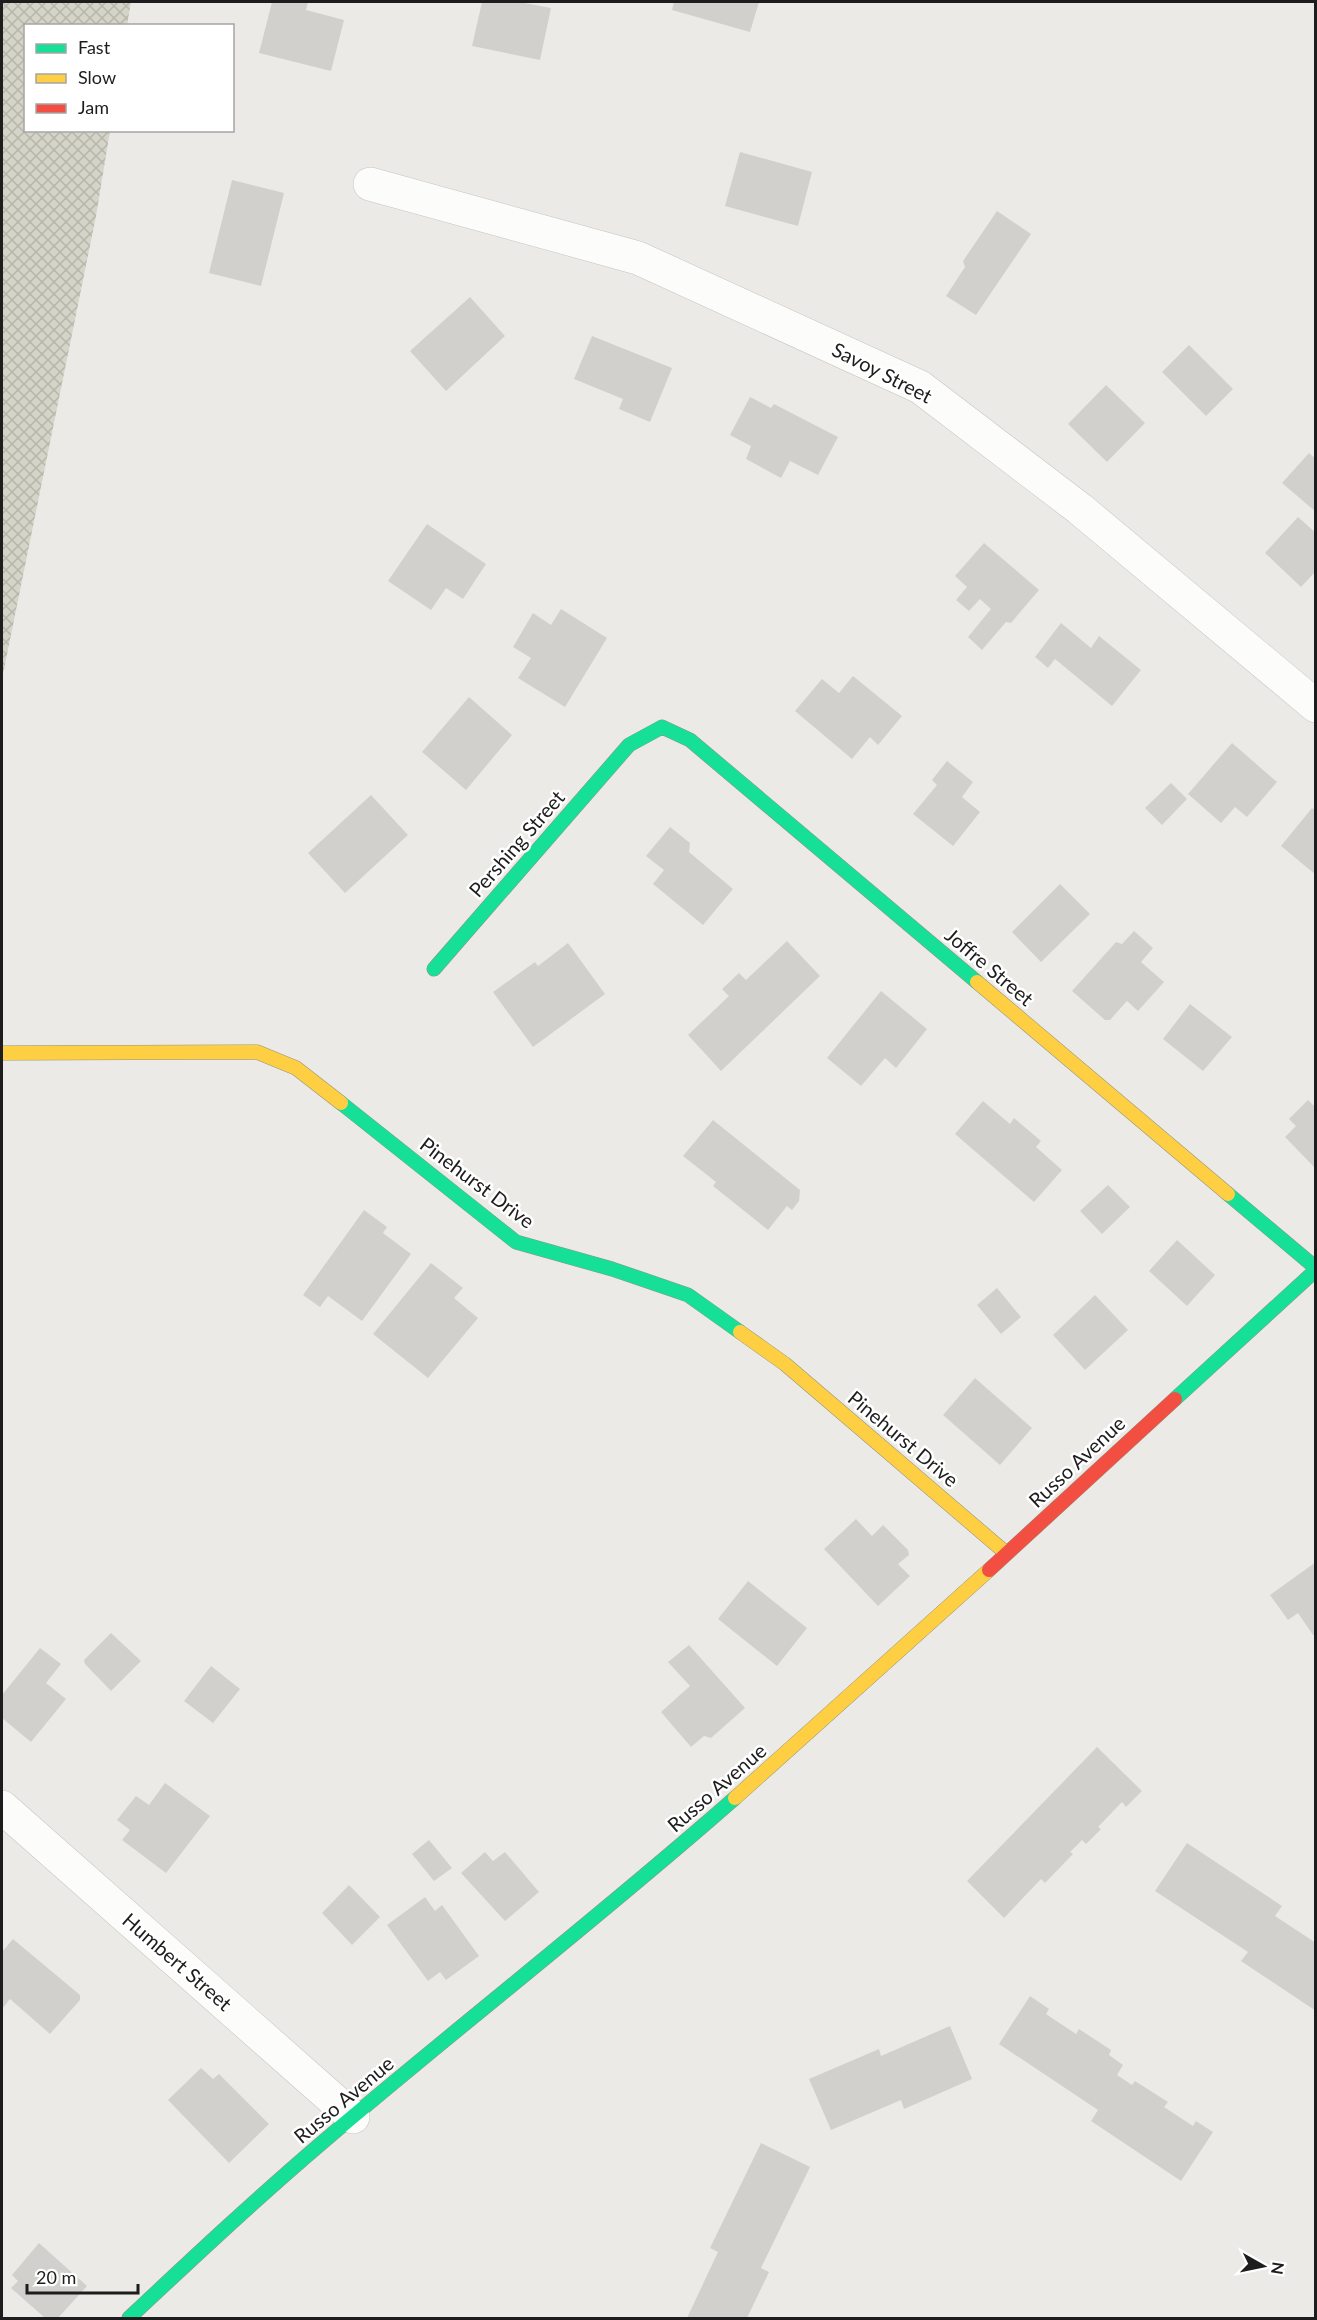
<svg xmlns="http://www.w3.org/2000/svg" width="1317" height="2320" font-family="Lato,sans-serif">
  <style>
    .construction { fill: url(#construction-cross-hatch) }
    .building { fill: #d2d0cd }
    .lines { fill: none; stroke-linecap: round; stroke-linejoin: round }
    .street-casing { stroke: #c4c4c2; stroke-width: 34 }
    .fast-casing { stroke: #919480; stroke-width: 15 }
    .slow-casing { stroke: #919480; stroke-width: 15 }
    .jam-casing { stroke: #919480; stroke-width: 15 }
    .street { stroke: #fcfcfb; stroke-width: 33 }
    .fast { stroke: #16e098; stroke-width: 14 }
    .slow { stroke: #ffcf43; stroke-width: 14 }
    .jam { stroke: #f24e42; stroke-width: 14 }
    .labels { text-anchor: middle; stroke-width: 5; stroke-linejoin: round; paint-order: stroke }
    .street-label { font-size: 20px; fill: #1d1d1d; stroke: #fff }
  </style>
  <defs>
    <pattern id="construction-cross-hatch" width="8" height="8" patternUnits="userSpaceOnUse" patternTransform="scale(1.5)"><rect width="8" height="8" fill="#d4d4c8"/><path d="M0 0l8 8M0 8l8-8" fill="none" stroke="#b6b6ab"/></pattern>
  </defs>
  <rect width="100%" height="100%" fill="#eceae6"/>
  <path class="construction" d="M2,2H131L127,25L26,26V130L110,131L96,216L2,679Z"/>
  <path class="building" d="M272,2H308L306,10L344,20L331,71L259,53Z
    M482,2H519L551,8L540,60L472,46Z
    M674,2H759L750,32L672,10Z
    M740,152L812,172L798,226L725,206Z
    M232,180L284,193L261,286L209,273Z
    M997,211L1031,234L976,315L946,296L965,267L963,261Z
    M470,297L505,336L446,391L410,351Z
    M592,336L672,368L650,422L619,409L623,399L574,379Z
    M1189,345L1233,389L1206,416L1162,372Z
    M1106,385L1145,423L1107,462L1068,424Z
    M750,397L771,408L774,404L838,437L818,475L790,461L781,478L746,459L751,446L730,435Z
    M1309,453L1316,459V512L1282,483Z
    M1298,517L1316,533V571L1301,587L1265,553Z
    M427,524L486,564L463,599L446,588L431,610L388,581Z
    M984,543L1039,590L1011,623L1006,622L982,650L968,637L991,609L980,599L969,611L956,600L967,587L955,576Z
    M561,609L607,638L565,707L518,678L531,658L513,647L533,613L551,625Z
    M1061,623L1091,648L1099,636L1141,670L1112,706L1055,659L1048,668L1035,657Z
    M853,676L902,716L878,745L870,737L852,759L795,711L822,679L839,693Z
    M469,697L512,735L466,790L422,752Z
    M1232,743L1277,782L1247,817L1235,807L1221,823L1188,794Z
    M947,761L973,782L962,797L980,812L953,846L913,814L937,785L932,780Z
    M1171,783L1187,799L1162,825L1145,808Z
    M371,795L408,835L345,893L308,853Z
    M1312,808L1316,811V875L1281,846Z
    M670,827L690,843L689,852L733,889L703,925L653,884L664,870L646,856Z
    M1060,884L1090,914L1041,962L1012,932Z
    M1134,931L1153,948L1141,962L1164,982L1138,1011L1127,1001L1110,1020H1105L1072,991L1116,942L1122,944Z
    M787,941L820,976L721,1071L688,1035L729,996L722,989L739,973L746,980Z
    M568,943L605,994L533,1047L493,992L535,962L538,966Z
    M881,991L927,1029L896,1068L885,1058L861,1086L827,1058Z
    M1190,1004L1232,1037L1203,1071L1163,1039Z
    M1308,1100L1316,1108V1169L1285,1137L1296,1126L1289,1119Z
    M983,1101L1010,1124L1014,1118L1041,1141L1036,1147L1062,1170L1034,1202L955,1134Z
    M713,1120L800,1190L799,1201L792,1210L787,1206L768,1230L713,1186L716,1182L683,1156Z
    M1108,1185L1130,1207L1102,1234L1080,1211Z
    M364,1210L387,1227L383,1233L411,1254L362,1321L328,1296L320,1307L303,1295Z
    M1177,1240L1215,1275L1187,1306L1149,1271Z
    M431,1263L463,1288L454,1298L478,1318L428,1378L373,1334Z
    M997,1288L1021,1317L1001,1334L977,1305Z
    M1095,1295L1128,1330L1085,1370L1053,1335Z
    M975,1378L1032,1428L1000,1465L943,1415Z
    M856,1519L872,1536L883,1525L908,1550L909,1555L898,1564L910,1576L878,1606L824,1549Z
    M1316,1562V1633L1313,1635L1298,1613L1288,1620L1270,1595Z
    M748,1581L807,1628L777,1666L718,1619Z
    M111,1633L141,1661L111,1691L85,1664L84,1660Z
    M689,1645L745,1708L711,1738L704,1736L691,1747L661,1712L690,1686L668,1662Z
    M40,1648L61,1664L46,1683L66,1699L31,1742L2,1718V1695Z
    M211,1666L240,1689L213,1723L184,1701Z
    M1097,1747L1142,1791L1126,1807L1122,1802L1098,1827L1101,1829L1086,1844L1082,1840L1070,1852L1073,1854L1045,1883L1041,1879L1004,1918L967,1881Z
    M165,1783L210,1816L166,1873L122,1840L130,1830L117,1820L136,1796L149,1805Z
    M429,1840L452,1868L434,1881L412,1854Z
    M1187,1843L1282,1906L1275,1916L1316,1943V2011L1241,1961L1248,1952L1155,1891Z
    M485,1852L493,1861L505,1852L539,1892L505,1921L461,1873Z
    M349,1885L380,1917L352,1945L322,1913Z
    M425,1897L435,1911L442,1905L479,1956L446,1980L440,1972L428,1981L387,1925Z
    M13,1939L80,1995V2000L50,2034L10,1999L2,2009V1952Z
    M1030,1996L1049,2009L1046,2014L1076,2034L1079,2029L1111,2050L1109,2055L1123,2065L1117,2075L1132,2085L1135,2081L1168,2102L1164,2107L1193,2126L1196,2121L1213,2132L1181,2181L1091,2121L1098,2110L999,2044Z
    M950,2026L972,2079L904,2109L901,2100L831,2130L809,2079L879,2049L881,2056Z
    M201,2068L213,2079L219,2074L269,2124L229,2163L168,2100Z
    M761,2143L810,2167L761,2268L769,2272L747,2318H687L718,2252L710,2248Z
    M39,2243L87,2286L58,2318H45L11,2288L18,2281L12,2275Z"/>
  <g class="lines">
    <defs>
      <path id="street" d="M370,184L638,258L920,387L1080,509L1316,706
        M2,1807L353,2117"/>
      <path id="fast" d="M434,969L629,745L662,727L690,740L977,982
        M341,1103L516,1242L612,1269L688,1295L740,1332
        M1228,1194L1316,1268
        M1175,1399L1316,1270
        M129,2318C193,2258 257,2198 324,2141C460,2025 601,1916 735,1798"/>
      <path id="slow" d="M977,982L1228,1194
        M2,1053L257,1052L296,1068L341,1103
        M740,1332L785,1364L1006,1553
        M735,1798L989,1570"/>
      <path id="jam" d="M989,1570L1175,1399"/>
    </defs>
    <use href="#street" class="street-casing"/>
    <use href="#fast" class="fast-casing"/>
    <use href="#slow" class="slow-casing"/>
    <use href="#jam" class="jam-casing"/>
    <use href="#street" class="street"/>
    <use href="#fast" class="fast"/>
    <use href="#slow" class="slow"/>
    <use href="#jam" class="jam"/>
  </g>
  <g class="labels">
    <g class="street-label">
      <text transform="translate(882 373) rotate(27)" y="7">Savoy Street</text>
      <text transform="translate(517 844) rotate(-49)" y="7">Pershing Street</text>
      <text transform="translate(989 967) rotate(40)" y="7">Joffre Street</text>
      <text transform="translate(477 1183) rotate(37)" y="7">Pinehurst Drive</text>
      <text transform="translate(903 1439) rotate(40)" y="7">Pinehurst Drive</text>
      <text transform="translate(1077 1462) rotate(-43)" y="7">Russo Avenue</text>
      <text transform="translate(717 1788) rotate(-41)" y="7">Russo Avenue</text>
      <text transform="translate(177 1962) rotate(41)" y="7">Humbert Street</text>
      <text transform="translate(344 2100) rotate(-40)" y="7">Russo Avenue</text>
    </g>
  </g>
  <rect width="1317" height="2320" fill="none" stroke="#1d1d1d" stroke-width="6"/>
  <rect x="24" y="24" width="210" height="108" fill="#ffffff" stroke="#a5a5a5" stroke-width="1.5"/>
  <rect x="36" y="44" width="30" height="9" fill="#16e098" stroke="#a5a5a5" stroke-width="1.5"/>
  <text x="78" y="54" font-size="18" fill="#1d1d1d">Fast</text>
  <rect x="36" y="74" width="30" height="9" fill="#ffcf43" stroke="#a5a5a5" stroke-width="1.5"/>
  <text x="78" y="84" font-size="18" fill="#1d1d1d">Slow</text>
  <rect x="36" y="104" width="30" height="9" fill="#f24e42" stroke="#a5a5a5" stroke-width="1.5"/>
  <text x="78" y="114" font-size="18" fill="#1d1d1d">Jam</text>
  <g transform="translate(1263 2266) rotate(99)" stroke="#ffffff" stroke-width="4.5" paint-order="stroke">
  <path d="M0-4.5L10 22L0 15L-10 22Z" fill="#1d1d1d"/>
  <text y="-9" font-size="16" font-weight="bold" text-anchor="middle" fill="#1d1d1d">N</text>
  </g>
  <path d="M27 2284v9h111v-9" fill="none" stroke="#1d1d1d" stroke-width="3"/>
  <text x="36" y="2284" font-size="18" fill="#1d1d1d" stroke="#ffffff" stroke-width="4.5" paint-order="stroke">20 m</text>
</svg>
